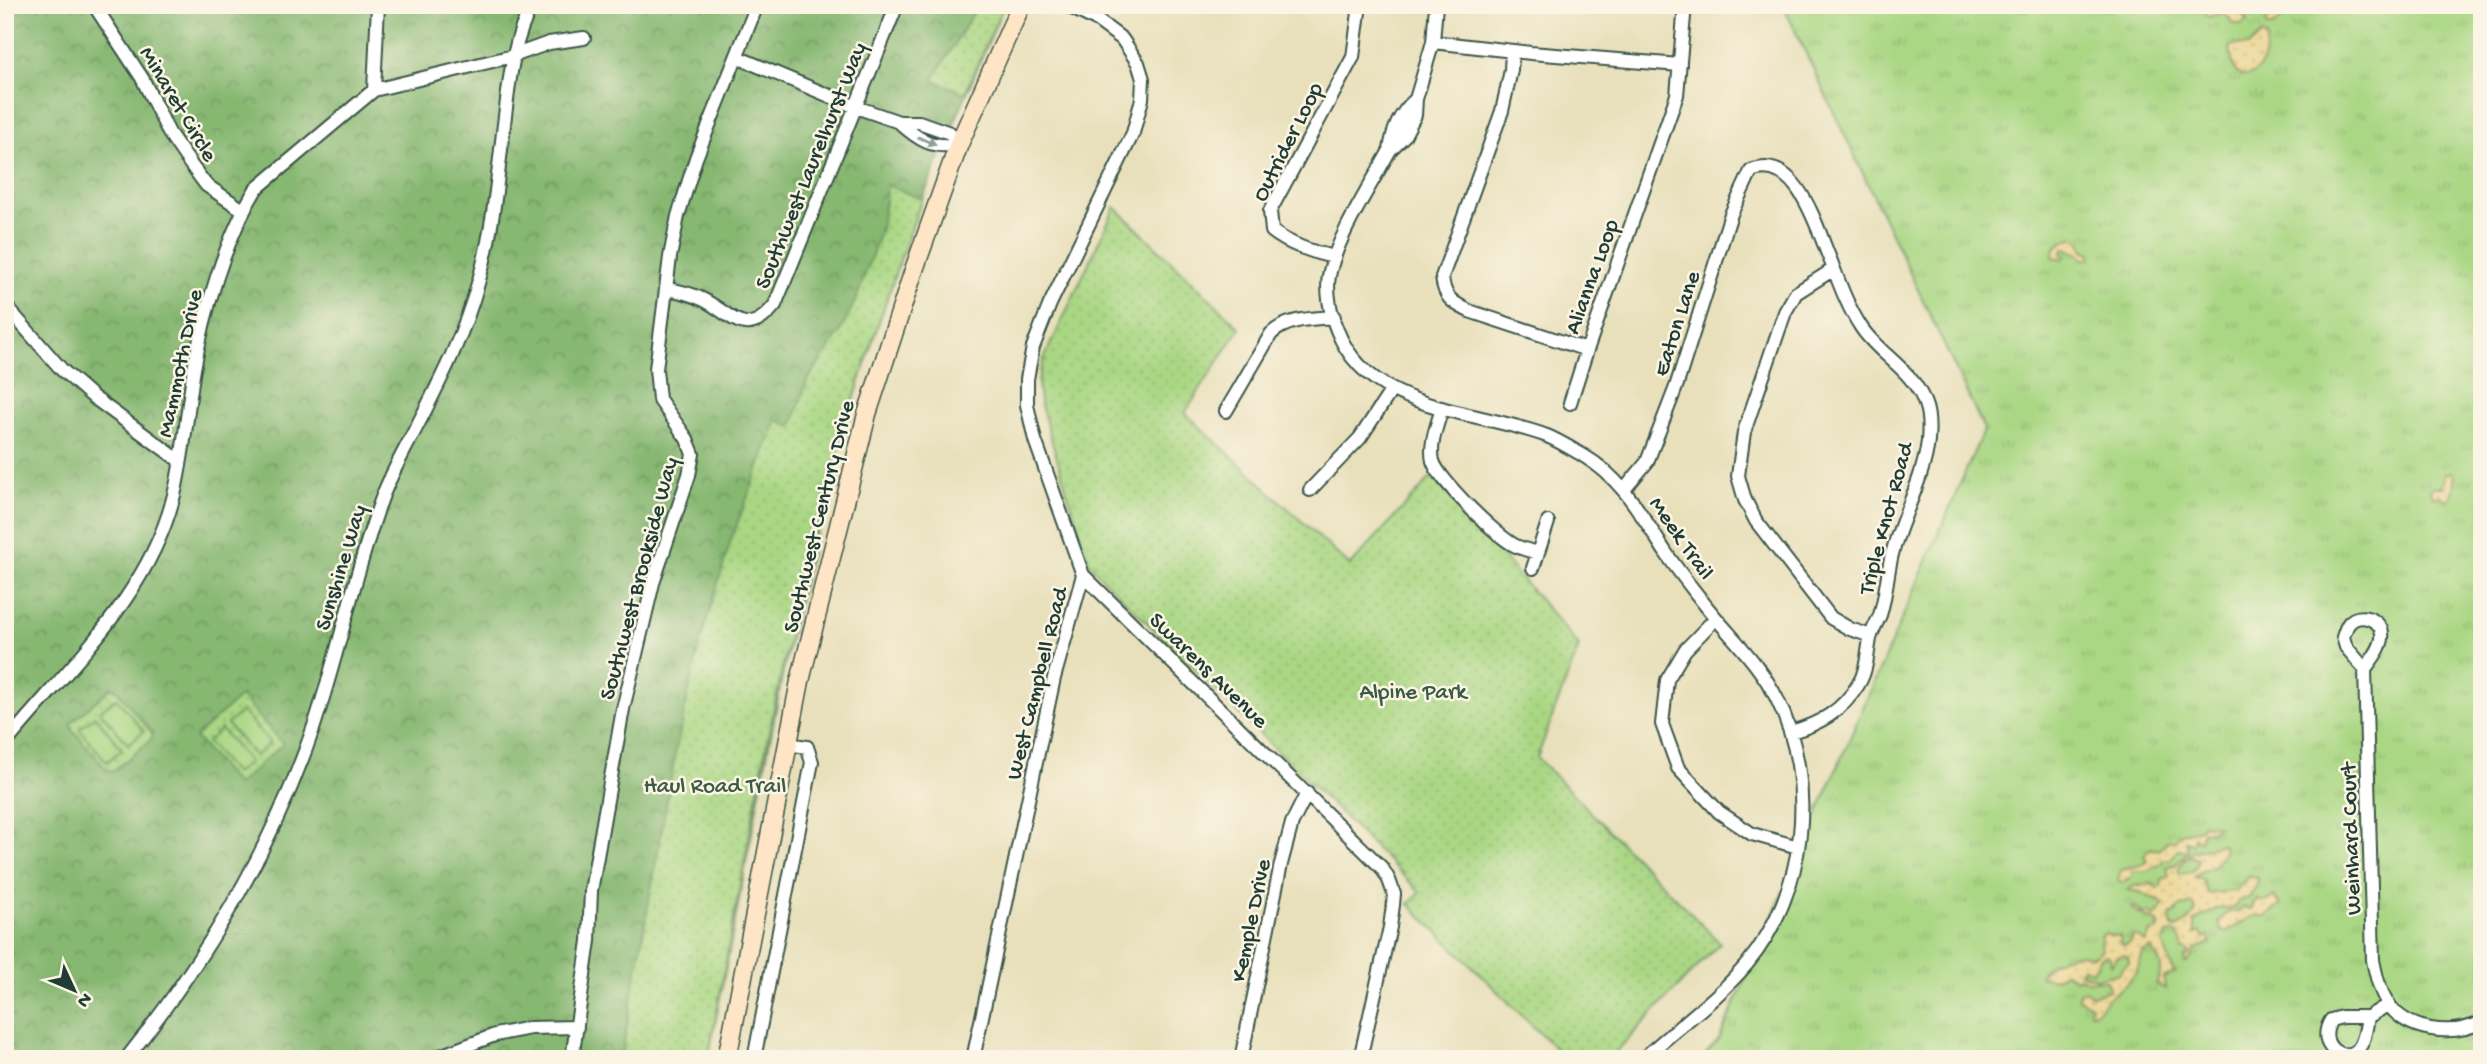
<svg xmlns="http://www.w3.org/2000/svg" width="2487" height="1064" font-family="'Gochi Hand',sans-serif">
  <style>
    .grass { fill: url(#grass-tufts); stroke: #648a5c; stroke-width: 2 }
    .forest { fill: url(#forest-crowns); stroke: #537a53; stroke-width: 2 }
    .sand { fill: url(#sand-dots); stroke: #868c69; stroke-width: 2; fill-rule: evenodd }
    .park { fill: url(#park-dots); stroke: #648a5c; stroke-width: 2 }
    .pitch { fill: #aad784; stroke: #648a5c; stroke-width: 2 }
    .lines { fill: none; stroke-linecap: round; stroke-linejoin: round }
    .minor-casing { stroke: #3d5548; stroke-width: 16 }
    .secondary-casing { stroke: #3d5548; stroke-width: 21 }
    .minor { stroke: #fff; stroke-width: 12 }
    .secondary { stroke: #fde5c5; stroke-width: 18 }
    .oneway { fill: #8f9e9a }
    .labels { text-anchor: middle; stroke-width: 5; stroke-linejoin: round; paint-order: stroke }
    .street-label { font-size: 23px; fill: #1f3d34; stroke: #fcf5e5 }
    .park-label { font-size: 23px; fill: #3b5c44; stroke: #fcf5e5 }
  </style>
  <defs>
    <pattern id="grass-tufts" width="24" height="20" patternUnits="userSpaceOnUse" patternTransform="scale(1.75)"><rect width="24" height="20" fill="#aad784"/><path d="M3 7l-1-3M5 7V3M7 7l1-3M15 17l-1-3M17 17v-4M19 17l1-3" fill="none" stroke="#92b973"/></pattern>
    <pattern id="forest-crowns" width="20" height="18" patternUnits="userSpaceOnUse" patternTransform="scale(1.75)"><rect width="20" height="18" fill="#87b872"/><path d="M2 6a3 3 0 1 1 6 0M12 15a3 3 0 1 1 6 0" fill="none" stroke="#6e975e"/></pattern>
    <pattern id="sand-dots" width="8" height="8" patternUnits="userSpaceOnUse" patternTransform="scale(1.75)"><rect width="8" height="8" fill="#eeda9e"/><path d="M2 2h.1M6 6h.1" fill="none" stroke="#ccbc89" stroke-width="1.8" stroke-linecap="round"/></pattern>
    <pattern id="park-dots" width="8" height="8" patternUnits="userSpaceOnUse" patternTransform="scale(1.75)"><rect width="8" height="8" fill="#aad784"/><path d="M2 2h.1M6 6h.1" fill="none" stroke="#92b973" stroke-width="1.8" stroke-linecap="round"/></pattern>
  </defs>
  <rect width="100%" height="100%" fill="#fcf5e5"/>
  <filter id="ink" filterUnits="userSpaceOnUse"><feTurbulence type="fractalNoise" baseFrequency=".0143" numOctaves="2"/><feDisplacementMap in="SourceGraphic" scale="14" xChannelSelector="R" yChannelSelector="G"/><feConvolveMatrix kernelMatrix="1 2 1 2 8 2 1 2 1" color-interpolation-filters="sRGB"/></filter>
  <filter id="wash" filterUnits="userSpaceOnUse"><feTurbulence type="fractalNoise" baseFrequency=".00686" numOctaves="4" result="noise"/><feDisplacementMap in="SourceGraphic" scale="28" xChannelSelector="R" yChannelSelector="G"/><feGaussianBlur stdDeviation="1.57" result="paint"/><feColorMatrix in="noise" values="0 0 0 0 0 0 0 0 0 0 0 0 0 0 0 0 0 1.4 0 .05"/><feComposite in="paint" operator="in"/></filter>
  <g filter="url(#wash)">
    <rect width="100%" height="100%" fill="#e8e0bb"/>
    <path class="grass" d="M1783,5H2482V1059H1701L1719,1040L1984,429Z"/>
    <path class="forest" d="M5,5H1004L922,199L879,319L830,477L790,637L708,1059H5Z"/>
    <path class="sand" d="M2206,5H2238L2247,21L2242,25L2231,23L2230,19L2221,13L2209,17L2205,13Z
      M2281,5L2282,18L2273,26H2267L2266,21L2275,14L2276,6Z
      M2262,34L2267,38C2266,46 2265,58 2261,65C2256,73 2241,83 2235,70C2232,64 2231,55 2230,48L2234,45L2249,46Z
      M2074,237L2079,239L2085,251L2091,253V259H2083L2079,254L2065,248L2062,252L2065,256L2063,259L2053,257C2052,246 2064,241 2074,237Z
      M2451,472L2454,474C2456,483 2455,494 2448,500L2440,496L2434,497L2430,492L2431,487H2443L2445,474Z
      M2203,824L2218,826L2211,831H2203L2200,841L2194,838L2195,841L2192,843L2186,841L2188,848L2186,851L2178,850L2170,860H2163L2161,864L2147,871H2132V877L2123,883L2118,880L2121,870C2130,866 2139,868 2147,862L2144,855L2151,848L2159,850L2167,841L2175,840L2180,833L2197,830Z
      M2222,844L2225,850L2213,867L2200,872L2195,877L2203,879L2207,894L2235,891L2249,876L2258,878L2257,885L2249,898L2238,901L2236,907L2216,909L2195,921V934L2200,932L2204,939L2208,936L2211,943L2196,949L2189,961L2185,963L2184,959L2190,954L2187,950H2183C2181,943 2180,934 2172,932L2167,935L2163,943L2174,973L2163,978L2166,989L2156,984C2165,965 2161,964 2151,948L2143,952C2136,981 2129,981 2108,999C2102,1004 2101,1009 2093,1013H2090L2091,1005L2078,999L2079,992L2087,991L2091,995L2107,991L2109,988L2106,981H2088L2079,977L2076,979L2065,973L2054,979L2040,976C2045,962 2078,948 2089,957L2096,955L2102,949L2100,944L2102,935L2106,933L2109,935L2120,936L2121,943L2124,945L2130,943L2134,935L2146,942L2150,932L2158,930L2159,924C2151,915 2139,919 2132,907H2136L2143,914L2148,912L2155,917L2164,904L2140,892L2128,890L2134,886L2152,884L2157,888L2161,887L2162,879L2169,876L2167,867L2175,865L2186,854ZM2190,856L2198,859L2197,865L2192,872L2180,874L2178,869L2185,858ZM2193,904L2196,910L2189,921L2176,928L2172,926L2170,919L2171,914H2175L2178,908ZM2107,955L2110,957L2111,965L2116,958L2123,955L2128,957L2129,963L2121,969L2120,973L2096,979L2080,972L2083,967L2092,970L2098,964L2099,959Z
      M2274,896L2281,905L2266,916H2253L2226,932L2221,931L2219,922L2229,911L2239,912L2243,907L2251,909L2256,900L2267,902Z"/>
    <path class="park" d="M978,5H1004L965,93L933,80Z
      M887,185L922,199C876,325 835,452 802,582C764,739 738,900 708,1059H621L676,749L699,646L731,540L777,420L792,427L807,381L839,334L857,297L881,229Z
      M1115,207L1240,328L1185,413L1350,566L1433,475L1579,646L1537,758L1720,943L1609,1059H1566L1409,904L1420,892L1100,576L1088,561L1040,402L1038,381L1043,361Z
      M112,687L117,690L152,733V739L112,772L106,769L72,729L71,723Z
      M241,696L283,744L237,785L195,737Z"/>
    <path class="pitch" d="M116,698L144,731L128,744L100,711Z
      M242,711L270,743L255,756L227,724Z
      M95,716L122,749L107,762L79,729Z
      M221,729L249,762L235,774L207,742Z"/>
  </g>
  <g filter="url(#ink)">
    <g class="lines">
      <defs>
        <path id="minor" d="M94,5L142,78L169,133L191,165L206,185L243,210
          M1436,5L1433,42L1416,99L1415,115L1404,136L1390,150C1371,185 1336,238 1329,276C1326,291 1331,316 1337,330C1369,413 1476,409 1547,436C1559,441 1572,449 1584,456C1623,479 1642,516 1666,553C1676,568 1688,583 1699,597C1724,631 1758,660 1777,699C1818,782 1807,891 1747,964C1717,1000 1677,1027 1643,1059
          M1433,42L1531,53L1680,65
          M1512,51L1511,70L1502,111L1442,277C1444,297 1451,302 1469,311L1587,350L1677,95L1685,5
          M737,57L856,107L899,122H919L950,133L959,144
          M374,90L378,5
          M899,122C918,140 933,149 959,144
          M1390,150C1393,129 1400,113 1416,99
          M1334,257C1314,253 1288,244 1272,231L1270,211L1353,57L1360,5
          M1834,269L1796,293L1785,312L1744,432L1738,476L1745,500L1756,521L1831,618L1850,629L1871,636
          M667,289C680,291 692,294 704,300C733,315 746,341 775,305L897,5
          M5,305L62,370L93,397L180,461
          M1570,403L1587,350
          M1442,408C1438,423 1429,444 1433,461C1438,479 1498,538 1516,546C1523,549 1530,551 1537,553
          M1226,411L1271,334C1287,318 1313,319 1334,317
          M1310,490L1360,438L1391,391
          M1624,490L1647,462L1676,387L1731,214L1751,171C1797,152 1817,229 1830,259C1839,282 1847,306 1861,327C1879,355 1914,370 1925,404C1929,414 1929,429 1928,441C1924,477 1904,512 1894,547C1887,569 1887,593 1880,615C1877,623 1872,630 1870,639C1867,655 1867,671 1858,685C1842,711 1820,724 1791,732
          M1533,568L1548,522
          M1083,575L1382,868L1389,880L1394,894L1393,905L1390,927L1360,1059
          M1715,619L1685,650L1667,680L1662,724L1678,768L1719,812L1752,834L1798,847
          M2365,669L2346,647L2343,637C2345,632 2346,626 2350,622C2360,612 2380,619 2382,633C2384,646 2371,660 2365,669L2373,960C2376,975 2379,989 2387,1002C2406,1032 2452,1037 2482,1022
          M5,744C68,667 149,596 174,495C184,454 187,411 194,369C204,312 225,239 256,189L374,90L513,56L549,43L584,38
          M2368,1017C2366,1027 2365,1041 2358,1049C2344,1064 2315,1046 2331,1020L2342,1017H2368L2389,1004
          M126,1059C206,959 273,847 314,726C340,649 355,570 383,495C392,472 405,450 416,428C441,380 465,332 479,280C494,227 498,171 505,116C510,77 513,40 532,5
          M432,1059L495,1035L530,1028L577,1027
          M572,1059L589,941L591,891L623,709L653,583L689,475L693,454L687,439L659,399L656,369L670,257L678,216L696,158L757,5
          M754,1059L812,762L807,747L788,744
          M973,1059L1054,678L1083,575L1035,440L1027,405V379L1033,347L1050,304L1133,133L1142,99L1143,79L1138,63L1122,39L1098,21L1066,5
          M1241,1059L1281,864L1292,823L1307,793"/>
        <path id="secondary" d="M727,1059L800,681L867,414L915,267L959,144L1021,5"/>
      </defs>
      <use href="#minor" class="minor-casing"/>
      <use href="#secondary" class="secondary-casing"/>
      <use href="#minor" class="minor"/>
      <use href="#secondary" class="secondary"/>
    </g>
    <defs><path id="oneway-solid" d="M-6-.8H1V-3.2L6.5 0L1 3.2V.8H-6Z" transform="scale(1.75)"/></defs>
    <use class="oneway" href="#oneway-solid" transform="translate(927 141) rotate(23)"/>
  </g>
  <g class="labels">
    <g class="street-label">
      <text transform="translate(180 103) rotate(59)" y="8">Minaret Circle</text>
      <text transform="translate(1286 141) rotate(-63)" y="8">Outrider Loop</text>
      <text transform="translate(809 165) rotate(-68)" y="8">Southwest Laurelhurst Way</text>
      <text transform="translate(1590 276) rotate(-70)" y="8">Alianna Loop</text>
      <text transform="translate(1675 323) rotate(-72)" y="8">Eaton Lane</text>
      <text transform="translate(178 363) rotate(-78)" y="8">Mammoth Drive</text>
      <text transform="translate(817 516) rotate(-76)" y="8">Southwest Century Drive</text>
      <text transform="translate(1884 518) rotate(-75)" y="8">Triple Knot Road</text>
      <text transform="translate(1683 537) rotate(55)" y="8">Meek Trail</text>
      <text transform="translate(339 567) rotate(-73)" y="8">Sunshine Way</text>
      <text transform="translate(637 578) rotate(-75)" y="8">Southwest Brookside Way</text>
      <text transform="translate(1210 669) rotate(44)" y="8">Swarens Avenue</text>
      <text transform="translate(1035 683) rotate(-76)" y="8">West Campbell Road</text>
      <text transform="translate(2349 839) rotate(-92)" y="8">Weinhard Court</text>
      <text transform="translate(1249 920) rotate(-78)" y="8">Kemple Drive</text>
    </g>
    <g class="park-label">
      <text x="1413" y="698">Alpine Park</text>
      <text x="715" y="792">Haul Road Trail</text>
    </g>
  </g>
  <rect width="2487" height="1064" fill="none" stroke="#fcf5e5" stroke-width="28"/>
  <g transform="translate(74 990) rotate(134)" stroke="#fcf5e5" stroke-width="5" paint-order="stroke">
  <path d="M0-5L12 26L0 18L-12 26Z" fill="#1f3d34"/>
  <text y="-10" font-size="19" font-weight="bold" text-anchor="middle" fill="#1f3d34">N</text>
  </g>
</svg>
